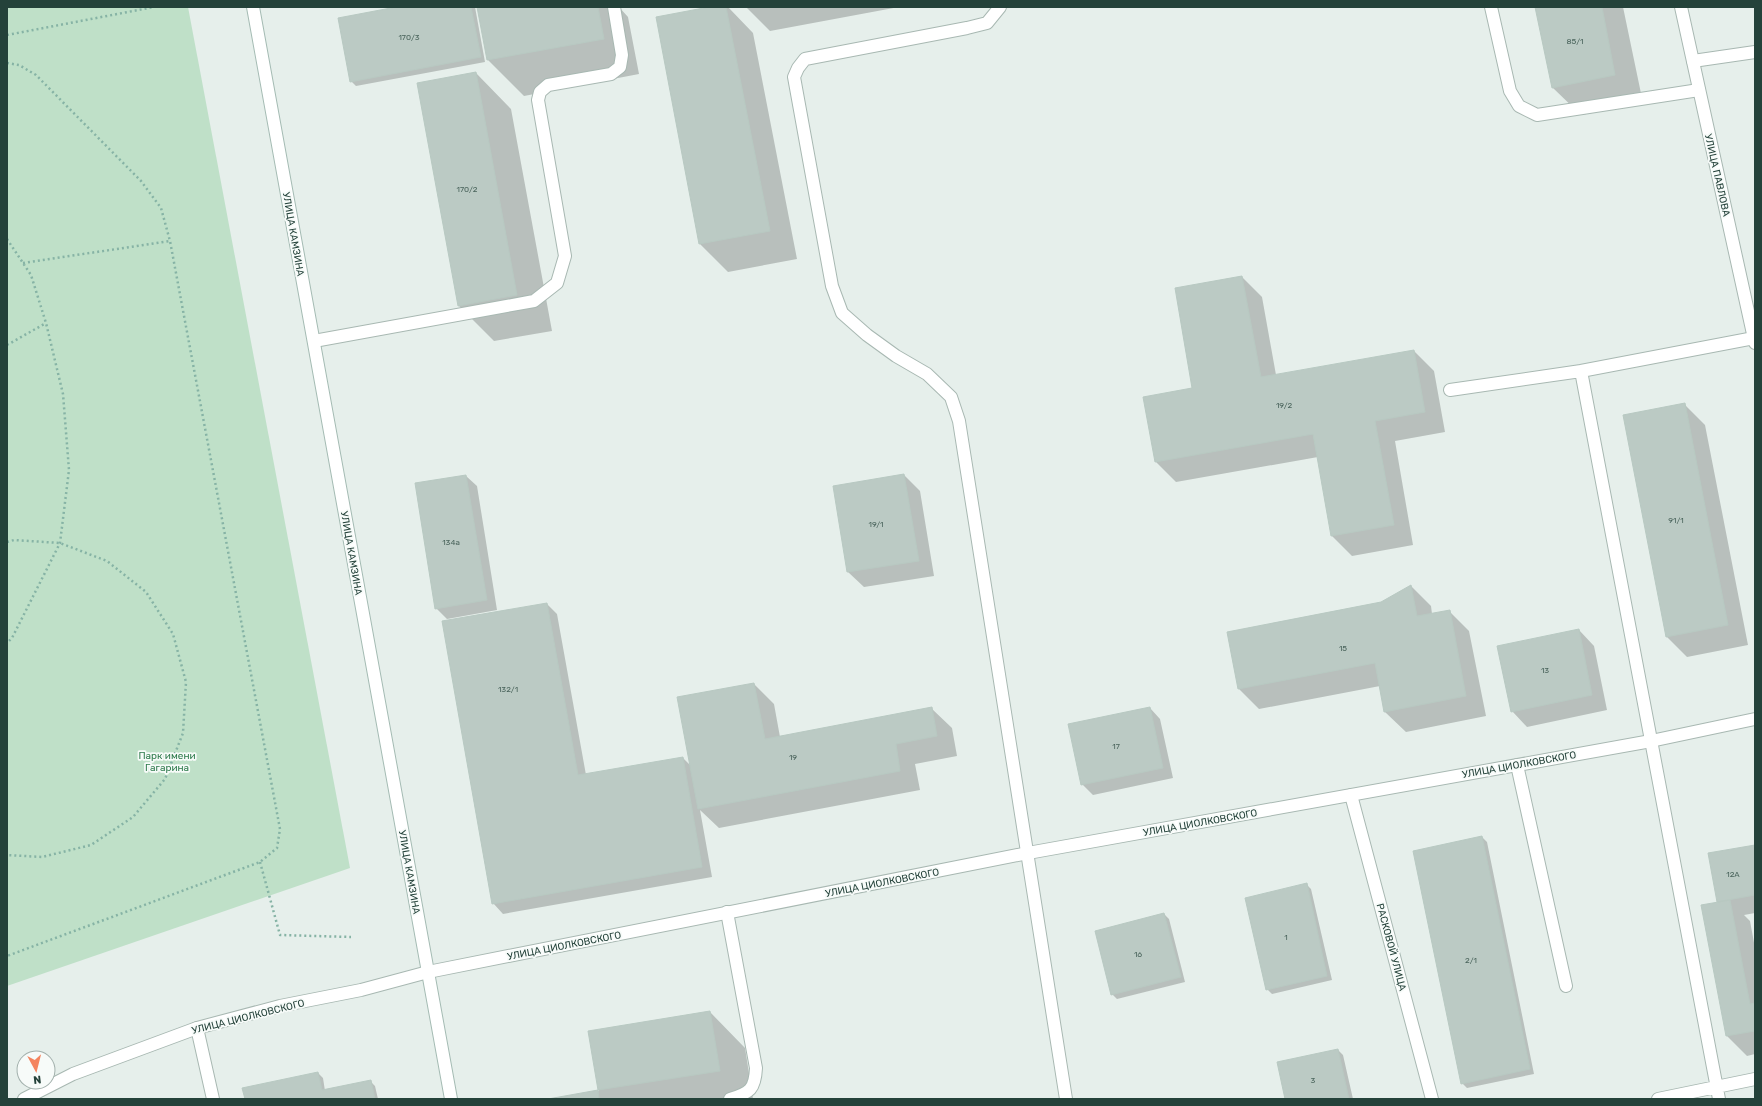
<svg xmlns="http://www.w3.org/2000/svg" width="1762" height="1106" font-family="Rubik,sans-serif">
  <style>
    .green { fill: #bfe0c8 }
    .shadow { fill: #0003 }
    .building { fill: #bbcac4; stroke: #b8c9c2 }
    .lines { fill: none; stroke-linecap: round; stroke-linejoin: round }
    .service-casing { stroke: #a8b8b2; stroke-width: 14 }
    .minor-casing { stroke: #a8b8b2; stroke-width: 14 }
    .tertiary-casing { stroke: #a8b8b2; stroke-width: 14 }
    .secondary-casing { stroke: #a4bbb3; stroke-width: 14 }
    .path { stroke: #86b3a5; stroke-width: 2.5; stroke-dasharray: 2 3; stroke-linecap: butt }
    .service { stroke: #fff; stroke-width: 12 }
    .minor { stroke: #fff; stroke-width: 12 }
    .tertiary { stroke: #fff; stroke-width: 12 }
    .secondary { stroke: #fff; stroke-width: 12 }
    .labels { text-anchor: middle; stroke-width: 3.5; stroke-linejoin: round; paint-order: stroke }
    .number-label { font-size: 8px; fill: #4a645c }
    .street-label { font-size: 10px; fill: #24423a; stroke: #f7fbf9 }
    .park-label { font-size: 10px; fill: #2d7a4b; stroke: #f7fbf9 }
  </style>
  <rect width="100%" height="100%" fill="#e6efeb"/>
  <path class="green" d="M7,7H188L350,868L7,986Z"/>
  <path class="shadow" d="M402,7H475L485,62L356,86L351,81Z
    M478,7H619L628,17L639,74L524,96L488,60Z
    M714,7H728L753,33L797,259L728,272L700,244L657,18Z
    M746,7H899L770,31Z
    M1536,7H1623L1643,103L1581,115L1553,88Z
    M476,73L511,109L552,331L494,341L459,306L418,84Z
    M1242,277L1262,297L1276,375L1414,351L1434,371L1445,432L1395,441L1413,545L1352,556L1332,536L1318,457L1176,482L1156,462L1194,389Z
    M1685,405L1705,425L1748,645L1687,657L1667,637L1624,416Z
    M904,475L920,491L934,576L864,587L848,572Z
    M466,476L477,486L497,610L447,619L436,608Z
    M1411,586L1431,606L1432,614L1449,611L1469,631L1486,716L1406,732L1385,712L1380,686L1259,709L1239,689L1228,632L1381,603Z
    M547,604L557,614L586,775L683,758L691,766L754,684L774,704L780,737L931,708L952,728L957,756L915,764L920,790L719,828L700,810L712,877L503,914L493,903Z
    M1579,630L1594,646L1607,710L1527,727L1512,711Z
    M1150,708L1160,719L1173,778L1093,795L1082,784Z
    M1482,837L1487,842L1534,1074L1467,1088L1462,1083Z
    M1755,846V913L1744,915L1750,921L1755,948V1054L1747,1056L1727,1036L1718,903L1709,854Z
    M1306,884L1311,889L1332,980L1272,994L1267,989Z
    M1164,914L1169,919L1185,982L1117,999L1112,994Z
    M710,1012L745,1048L753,1099H554L599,1091L590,1032Z
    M1338,1050L1343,1055L1353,1099H1286Z
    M318,1073L323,1078L325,1091L370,1081L375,1086L378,1099H246Z"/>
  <path class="building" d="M396,7H471L481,57L350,82L338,18Z
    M477,7H598L604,39L487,60Z
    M709,7H726L770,231L699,244L656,17Z
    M1535,7H1602L1615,75L1552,88Z
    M476,72L517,295L458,306L417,83Z
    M1242,276L1261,377L1414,350L1425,412L1375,421L1394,525L1331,536L1313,434L1155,462L1143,397L1192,388L1175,288Z
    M1685,403L1728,625L1666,637L1623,415Z
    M904,474L919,561L847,572L833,486Z
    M466,475L487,600L435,609L415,483Z
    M1411,585L1417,616L1450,610L1466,696L1384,712L1375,663L1238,689L1227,632L1381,602Z
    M547,603L578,775L683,757L702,867L492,904L442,621Z
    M1579,629L1592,695L1511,712L1497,646Z
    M754,683L765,739L932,707L937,736L896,744L900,771L698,809L677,697Z
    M1150,707L1163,768L1081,785L1068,724Z
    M1482,836L1530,1069L1461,1084L1413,851Z
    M1755,845V895L1717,902L1708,853Z
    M1307,883L1327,976L1266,990L1245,898Z
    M1730,900L1750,1004L1755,1003V1031L1726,1036L1701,905Z
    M1164,913L1181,977L1111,995L1095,931Z
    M710,1011L720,1071L598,1090L588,1031Z
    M1338,1049L1349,1099H1285L1277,1062Z
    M318,1072L322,1090L371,1080L375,1099H245L242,1088Z
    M598,1090L599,1099H548Z"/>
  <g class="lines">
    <defs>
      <path id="service" d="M1000,7L987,23L967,28L805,59L798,68L794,77L832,286L842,313L867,335L896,356L927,374L951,397L959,421L1066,1099
        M1491,7L1510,91L1519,106L1537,115L1699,90
        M1693,61L1755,52
        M314,341L534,301L557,283L565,256L538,100L540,92L548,85L611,74L620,67L622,55L614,7
        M1450,390L1581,371
        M1517,765L1566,986
        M197,1028L213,1099
        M1658,1099L1755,1079
        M1719,1099L1581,371L1754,338"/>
      <path id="minor" d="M1681,7L1755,343
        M1351,795L1432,1099
        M727,912L756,1068C755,1089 750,1093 730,1099"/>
      <path id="tertiary" d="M24,1099L73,1074L197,1028L280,1006L361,990L428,972L1028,853L1651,741L1755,719"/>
      <path id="secondary" d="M253,7L451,1099"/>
    </defs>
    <use href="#service" class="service-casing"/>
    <use href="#minor" class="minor-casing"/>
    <use href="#tertiary" class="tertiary-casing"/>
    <use href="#secondary" class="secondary-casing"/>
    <path class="path" d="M7,35L154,7
      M7,63L19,65L36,75L141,181L161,208L170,241L280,829L277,848L260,862L7,956
      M7,239L31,275L46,323L63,394L69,470L60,543L12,638L7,643
      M23,263L170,241
      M7,345L46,323
      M7,542L14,540L60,543L107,561L146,592L173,634L186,682L183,733L165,779L133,817L91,845L42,857L7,855
      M260,862L280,935L351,937"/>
    <use href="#service" class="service"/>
    <use href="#minor" class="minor"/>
    <use href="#tertiary" class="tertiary"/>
    <use href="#secondary" class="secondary"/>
  </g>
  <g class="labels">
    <g class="number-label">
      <text x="409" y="40">170/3</text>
      <text x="1575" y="44">85/1</text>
      <text x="467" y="192">170/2</text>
      <text x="1284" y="408">19/2</text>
      <text x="1676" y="523">91/1</text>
      <text x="876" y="527">19/1</text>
      <text x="451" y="545">134а</text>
      <text x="1343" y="651">15</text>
      <text x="1545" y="673">13</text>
      <text x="508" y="692">132/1</text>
      <text x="1116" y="749">17</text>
      <text x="793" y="760">19</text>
      <text x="1733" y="877">12А</text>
      <text x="1286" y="940">1</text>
      <text x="1138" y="957">16</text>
      <text x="1471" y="963">2/1</text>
      <text x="1313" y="1083">3</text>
    </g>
    <g class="street-label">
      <text transform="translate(1718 175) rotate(77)" y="4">УЛИЦА ПАВЛОВА</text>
      <text transform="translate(294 234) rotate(80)" y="4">УЛИЦА КАМЗИНА</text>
      <text transform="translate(352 553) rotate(80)" y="4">УЛИЦА КАМЗИНА</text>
      <text transform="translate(1519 764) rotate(-10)" y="4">УЛИЦА ЦИОЛКОВСКОГО</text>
      <text transform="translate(1200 822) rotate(-10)" y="4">УЛИЦА ЦИОЛКОВСКОГО</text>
      <text transform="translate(410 872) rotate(80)" y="4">УЛИЦА КАМЗИНА</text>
      <text transform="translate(882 882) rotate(-11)" y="4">УЛИЦА ЦИОЛКОВСКОГО</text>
      <text transform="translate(564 945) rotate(-11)" y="4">УЛИЦА ЦИОЛКОВСКОГО</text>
      <text transform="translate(1392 947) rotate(75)" y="4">РАСКОВОЙ УЛИЦА</text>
      <text transform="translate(248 1016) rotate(-14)" y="4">УЛИЦА ЦИОЛКОВСКОГО</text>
    </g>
    <g class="park-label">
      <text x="167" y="759">Парк имени<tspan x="167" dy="12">Гагарина</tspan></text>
    </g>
  </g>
  <rect width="1762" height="1106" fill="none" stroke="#24423a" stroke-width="16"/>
  <g transform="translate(36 1070) rotate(173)"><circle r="19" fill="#f7fbf9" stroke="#a3b1ad"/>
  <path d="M0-3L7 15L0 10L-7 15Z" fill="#f4845f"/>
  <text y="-6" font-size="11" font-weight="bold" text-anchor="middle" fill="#24423a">N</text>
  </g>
</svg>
